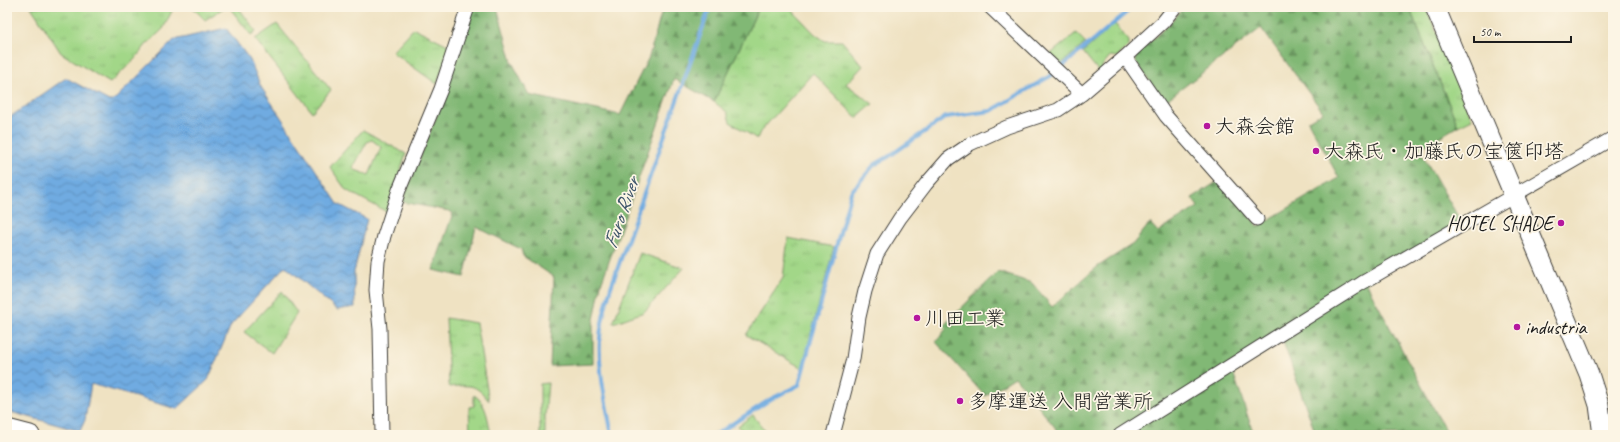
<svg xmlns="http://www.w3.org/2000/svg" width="1620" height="442" font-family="Caveat,'Klee One',sans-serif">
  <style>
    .grass { fill: url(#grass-tufts); stroke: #5f7a52; fill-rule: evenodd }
    .forest { fill: url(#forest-firs); stroke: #4e6a48 }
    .water { fill: url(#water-waves); stroke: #46647e }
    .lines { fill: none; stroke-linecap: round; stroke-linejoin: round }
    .stream { stroke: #70abe1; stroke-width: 4 }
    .street-casing { stroke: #3c3a35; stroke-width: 15 }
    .secondary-casing { stroke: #3c3a35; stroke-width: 21 }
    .street { stroke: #fff; stroke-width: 13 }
    .secondary { stroke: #fff; stroke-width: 19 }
    .poi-dot { fill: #b5179e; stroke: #fcf5e5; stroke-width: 1.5 }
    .labels { text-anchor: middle; stroke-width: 3.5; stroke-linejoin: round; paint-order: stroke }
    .poi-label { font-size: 20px; fill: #1c1c1c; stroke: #fcf5e5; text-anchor: start }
    .water-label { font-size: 21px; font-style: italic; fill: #3e556b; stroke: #fcf5e5 }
  </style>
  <defs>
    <pattern id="grass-tufts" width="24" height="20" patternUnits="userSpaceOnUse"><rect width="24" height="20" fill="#a2d788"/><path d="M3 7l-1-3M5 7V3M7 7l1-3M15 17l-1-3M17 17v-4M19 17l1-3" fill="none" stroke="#8bb875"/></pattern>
    <pattern id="forest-firs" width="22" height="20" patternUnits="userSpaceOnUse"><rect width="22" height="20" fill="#81b874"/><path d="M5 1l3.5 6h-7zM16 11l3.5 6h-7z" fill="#69955e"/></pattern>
    <pattern id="water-waves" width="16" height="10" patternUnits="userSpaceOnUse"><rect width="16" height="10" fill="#70abe1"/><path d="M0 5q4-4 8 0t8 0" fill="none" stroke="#5b8ab6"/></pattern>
  </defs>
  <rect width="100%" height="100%" fill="#fcf5e5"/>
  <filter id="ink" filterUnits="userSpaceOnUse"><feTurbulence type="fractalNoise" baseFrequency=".025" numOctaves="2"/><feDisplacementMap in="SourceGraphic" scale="8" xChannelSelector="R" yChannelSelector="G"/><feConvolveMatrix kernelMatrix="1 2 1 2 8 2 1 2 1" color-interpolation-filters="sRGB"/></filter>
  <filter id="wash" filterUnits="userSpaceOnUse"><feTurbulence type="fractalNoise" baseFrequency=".012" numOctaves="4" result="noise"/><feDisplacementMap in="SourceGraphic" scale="16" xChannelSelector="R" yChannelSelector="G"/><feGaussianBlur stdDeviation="0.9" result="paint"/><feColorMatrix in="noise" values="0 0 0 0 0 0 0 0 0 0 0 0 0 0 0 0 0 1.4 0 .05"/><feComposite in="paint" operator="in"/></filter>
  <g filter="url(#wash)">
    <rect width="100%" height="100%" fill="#efe2c2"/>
    <path class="grass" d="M31,7H174L163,29L146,45L135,59L110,83L61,53Z
      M192,7H225L205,20Z
      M229,7H238L256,31L251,35Z
      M759,7H789L815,34L825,41H842L863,66L846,84L873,104L857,118L813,73L760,132L757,139L730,122L727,112L714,102Z
      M1409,7H1426L1472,119L1458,126Z
      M277,24L331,90L312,112L255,39Z
      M1115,24L1129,41V46L1117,57L1110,56L1102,66L1103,69L1099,72L1083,52Z
      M414,28L450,46L437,84L392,52Z
      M1076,33L1086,43L1061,64L1055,58L1052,60L1048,56Z
      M363,130L406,154L387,212L346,190L330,167ZM372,140L381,147L369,175L355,170L353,168L367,142Z
      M788,238L834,247L802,368L746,335L783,278Z
      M640,253L684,268L644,312L613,323Z
      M282,291L297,313L272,353L244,332Z
      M446,318L476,323L489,401C475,383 470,385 449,387Z
      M548,383L545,417V435H540V384Z
      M474,395C487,403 488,421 491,435H470L469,407L474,406Z
      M753,415L768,435H745L738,426Z"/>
    <path class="forest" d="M474,7H497L512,62L529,95L620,115L649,57L663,7H759L714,102L674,79L601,284L593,325V364L550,366L554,277L523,256L521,249L476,227L464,277L433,270L453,213L449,211L402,202L439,110Z
      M1184,7H1409L1458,126L1419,149L1464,227L1366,283L1448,435H1316L1281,336L1231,366L1254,435H1061L1015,377L985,396L936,342L946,329L943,326L998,272L1032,283L1052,307L1097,267L1133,244L1150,223L1158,232L1198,207L1192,198L1220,180L1258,226L1339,178L1308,121L1323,112L1261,28L1164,102L1136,62V54L1167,26Z"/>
    <path class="water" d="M226,28L250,60L261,87L338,204L367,219L354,272L355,307L337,310L285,266L231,325L208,380L177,409L91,384L85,420L80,431L7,411V119L66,78L109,101H113L174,40Z"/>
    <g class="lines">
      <path class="stream" d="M612,435C606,404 598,370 600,338C601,321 606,304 611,287L710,7
        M715,435L771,399L799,385L851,192L874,165L888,157L946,117L991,111L1052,75L1133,7"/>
    </g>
  </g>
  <g filter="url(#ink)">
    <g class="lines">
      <defs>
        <path id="street" d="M990,7L1082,94
          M1125,57L1166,116L1257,219
          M382,435L380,329L376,290L378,261L384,236L399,190L441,89L468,7
          M833,435L853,359L859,317L865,291L877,254L900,218L926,184L948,159L970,144L1007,127L1058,110L1082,94L1125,57L1163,22L1175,7
          M1120,435L1362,283L1613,138"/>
        <path id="secondary" d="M1435,7L1589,374L1599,405L1603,435
          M7,429L30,435"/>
      </defs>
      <use href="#street" class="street-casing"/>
      <use href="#secondary" class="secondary-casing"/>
      <use href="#street" class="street"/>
      <use href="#secondary" class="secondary"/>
    </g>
  </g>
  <g class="poi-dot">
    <circle cx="1207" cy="126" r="4"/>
    <circle cx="1316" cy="151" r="4"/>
    <circle cx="1561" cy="223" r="4"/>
    <circle cx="917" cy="318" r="4"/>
    <circle cx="1517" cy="327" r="4"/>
    <circle cx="960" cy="401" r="4"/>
  </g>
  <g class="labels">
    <g class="poi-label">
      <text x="1215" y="133">大森会館</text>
      <text x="1324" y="158">大森氏・加藤氏の宝篋印塔</text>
      <text x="1553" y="230" text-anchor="end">HOTEL SHADE</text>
      <text x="925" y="325">川田工業</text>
      <text x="1525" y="334">industria</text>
      <text x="968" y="408">多摩運送 入間営業所</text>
    </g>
    <g class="water-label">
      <text transform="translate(621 213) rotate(-71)" y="7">Furo River</text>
    </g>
  </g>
  <rect width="1620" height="442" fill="none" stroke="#fcf5e5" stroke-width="24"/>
  <path d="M1474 36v6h97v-6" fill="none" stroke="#1c1c1c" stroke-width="2"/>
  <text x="1480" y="36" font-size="12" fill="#1c1c1c" stroke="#fcf5e5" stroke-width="3" paint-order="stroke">50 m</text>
</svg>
